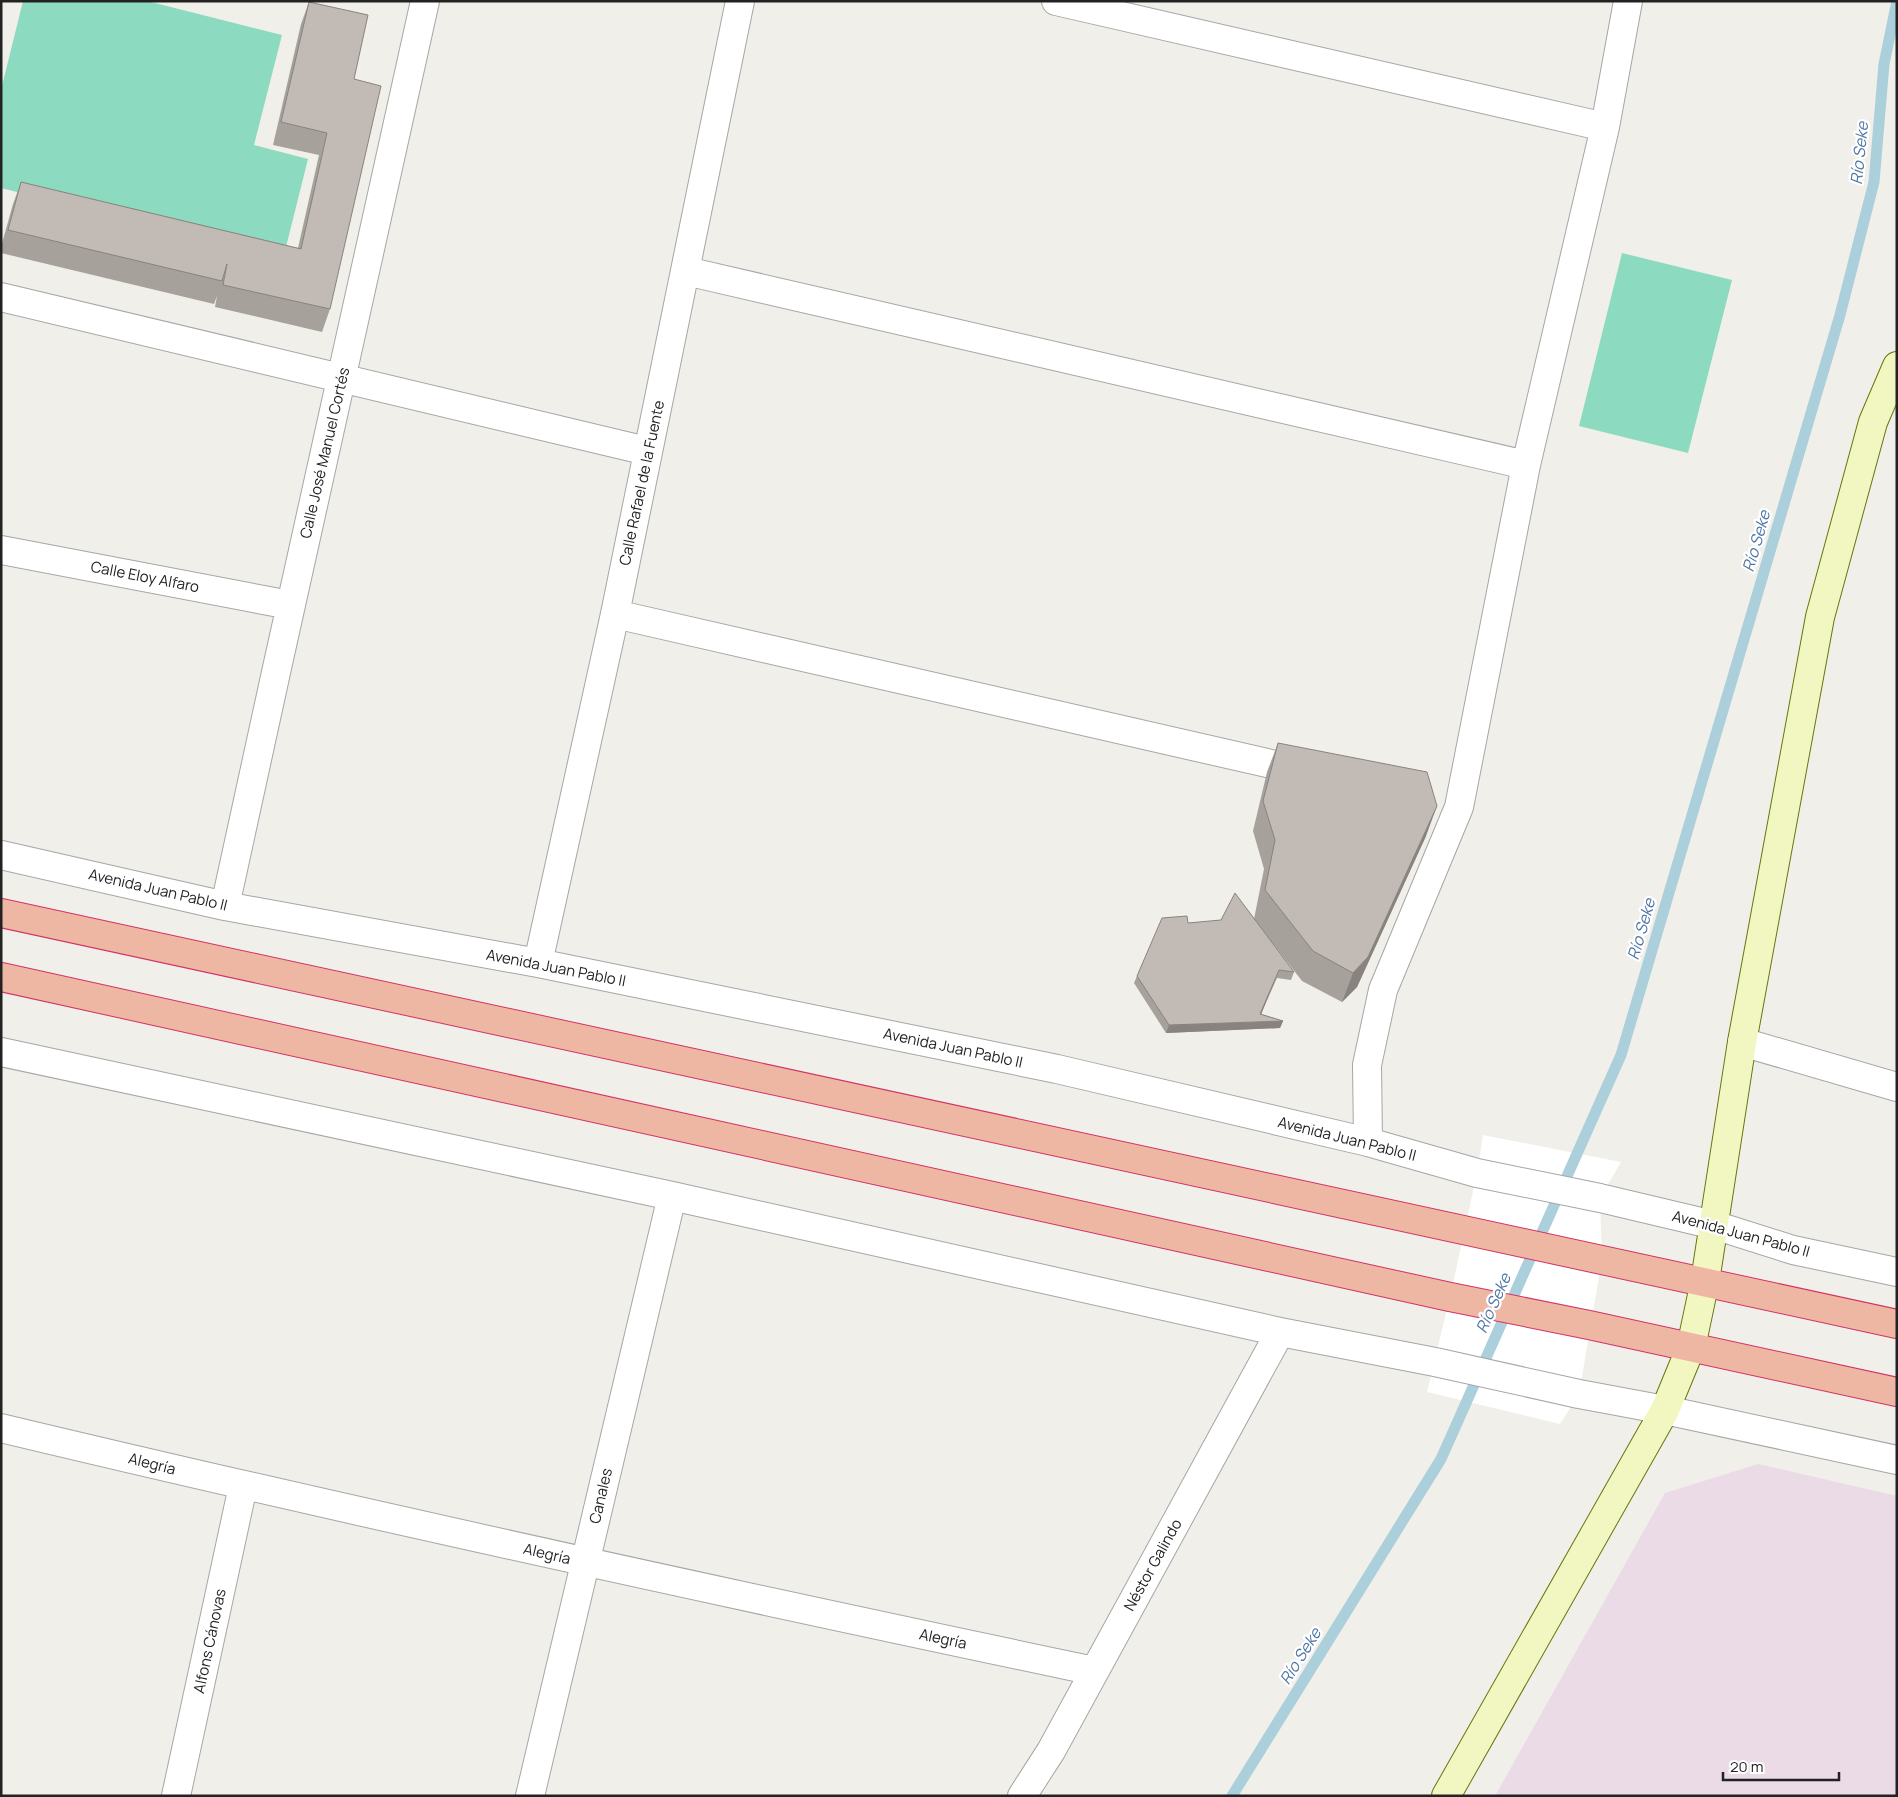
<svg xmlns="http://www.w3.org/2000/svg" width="1898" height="1797" font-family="Manrope,sans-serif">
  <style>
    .industrial { fill: #eadbe7 }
    .pitch { fill: #8cdbc0 }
    .pier { fill: #fff }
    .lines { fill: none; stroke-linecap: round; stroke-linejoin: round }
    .stream { stroke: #accfdc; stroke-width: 11 }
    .minor-casing { stroke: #a6a6a6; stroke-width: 30 }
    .secondary-casing { stroke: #66760b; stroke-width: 30 }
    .trunk-casing { stroke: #d33363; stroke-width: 30 }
    .minor { stroke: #fff; stroke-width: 28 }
    .secondary { stroke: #f2f7c1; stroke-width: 28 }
    .trunk { stroke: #edb7a4; stroke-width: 28 }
    .wall { fill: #a7a19c }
    .shaded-wall { fill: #88837f }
    .building { fill: #c2bbb5; stroke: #88837f }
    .labels { text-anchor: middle; stroke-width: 4.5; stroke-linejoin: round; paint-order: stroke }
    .street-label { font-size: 15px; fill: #222; stroke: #fff }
    .water-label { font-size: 16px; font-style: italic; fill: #4f77a6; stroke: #fff }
  </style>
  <rect width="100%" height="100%" fill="#f1efe9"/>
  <path class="industrial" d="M1758,1464L1897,1496V1796H1495L1665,1493Z"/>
  <path class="pitch" d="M23,1H147L282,35L254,145L308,159L283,259L1,188V90Z
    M1622,253L1732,280L1688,453L1579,426Z"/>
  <path class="pier" d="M1483,1135L1621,1162L1600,1198L1602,1259L1579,1394L1560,1424L1427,1392L1450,1297L1477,1173Z"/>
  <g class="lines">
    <path class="stream" d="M1232,1796L1441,1459L1621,1055L1840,315L1874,182L1884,64L1897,1"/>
    <defs>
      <path id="minor" d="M1056,1L1605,127
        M686,271L1526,465
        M1,297L647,451
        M1,550L290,605
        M615,614L1306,772
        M1,855L225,906L538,963L1057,1069L1368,1142L1477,1173L1600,1198L1714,1225L1793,1250L1897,1272
        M225,906C290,604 359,303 425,1
        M538,963L615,614L740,1
        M1742,1042L1897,1087
        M1,1052L672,1196L1280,1332L1435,1362L1579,1394L1665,1410L1897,1460
        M1368,1142L1367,1065L1383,990L1459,807L1526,465L1605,127L1628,1
        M1,1428C364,1515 729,1594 1094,1671
        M176,1796L243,1486
        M530,1796L672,1196
        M1022,1796L1051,1751L1280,1332"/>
      <path id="secondary" d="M1446,1796L1665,1410L1691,1347L1705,1281L1742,1042L1820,617L1873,422L1897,366"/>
      <path id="trunk" d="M1,913L1897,1324
        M1,977L1450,1297L1589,1325L1897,1392"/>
    </defs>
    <use href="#minor" class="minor-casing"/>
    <use href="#secondary" class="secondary-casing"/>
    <use href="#trunk" class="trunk-casing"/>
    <use href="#minor" class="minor"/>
    <use href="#secondary" class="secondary"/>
    <use href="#trunk" class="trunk"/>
  </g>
  <path class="wall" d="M309,2L354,79L330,309L322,332L215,307L217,296L214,304L1,253V247L13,204L21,182L298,248L319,155L273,145L301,24Z
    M1278,743L1426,836L1357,987L1342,1002L1302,981L1254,919L1264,869L1253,831L1267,772Z
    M1188,923L1294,972L1291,980L1277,978L1261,1014L1283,1021L1280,1028L1166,1033L1134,983L1137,976Z"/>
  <path class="shaded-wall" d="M1437,806L1426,836L1357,987L1342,1002L1353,973Z
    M1279,970L1258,1022L1283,1021L1280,1028L1166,1033L1169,1025L1260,1014Z"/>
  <path class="building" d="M309,2L368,15L354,79L381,86L330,309L223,285L227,264L222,281L8,230L21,182L301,249L327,133L281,122Z
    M1278,743L1427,772L1437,806L1368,957L1353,973L1313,951L1265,890L1275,840L1263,801Z
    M1235,893L1294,972L1279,970L1260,1014L1283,1021L1169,1025L1137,976L1162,918L1187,916L1188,923L1221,920Z"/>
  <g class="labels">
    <g class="street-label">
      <text transform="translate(325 453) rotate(-77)" y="5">Calle José Manuel Cortés</text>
      <text transform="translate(642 483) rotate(-78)" y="5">Calle Rafael de la Fuente</text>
      <text transform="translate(145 577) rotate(11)" y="5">Calle Eloy Alfaro</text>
      <text transform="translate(158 890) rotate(13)" y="5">Avenida Juan Pablo II</text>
      <text transform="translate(556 968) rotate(11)" y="5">Avenida Juan Pablo II</text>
      <text transform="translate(953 1048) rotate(12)" y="5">Avenida Juan Pablo II</text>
      <text transform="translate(1347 1139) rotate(14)" y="5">Avenida Juan Pablo II</text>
      <text transform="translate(1741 1234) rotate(15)" y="5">Avenida Juan Pablo II</text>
      <text transform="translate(152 1464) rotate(14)" y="5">Alegría</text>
      <text transform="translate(601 1496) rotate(-77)" y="5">Canales</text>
      <text transform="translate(547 1554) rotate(13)" y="5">Alegría</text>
      <text transform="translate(1153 1565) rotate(-61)" y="5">Néstor Galindo</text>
      <text transform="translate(943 1639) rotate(12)" y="5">Alegría</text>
      <text transform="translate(210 1641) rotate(-78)" y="5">Alfons Cánovas</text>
    </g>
    <g class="water-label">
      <text transform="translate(1859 153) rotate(-84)" y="6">Río Seke</text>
      <text transform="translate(1756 541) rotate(-74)" y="6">Río Seke</text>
      <text transform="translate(1641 929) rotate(-74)" y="6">Río Seke</text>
      <text transform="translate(1493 1303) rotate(-66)" y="6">Río Seke</text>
      <text transform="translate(1300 1656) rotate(-58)" y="6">Río Seke</text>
    </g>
  </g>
  <rect width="1898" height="1797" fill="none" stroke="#222222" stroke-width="5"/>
  <path d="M1723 1772v8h116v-8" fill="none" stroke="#222222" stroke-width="2.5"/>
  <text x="1730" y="1772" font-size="15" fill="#222222" stroke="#ffffff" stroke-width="4" paint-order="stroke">20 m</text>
</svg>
